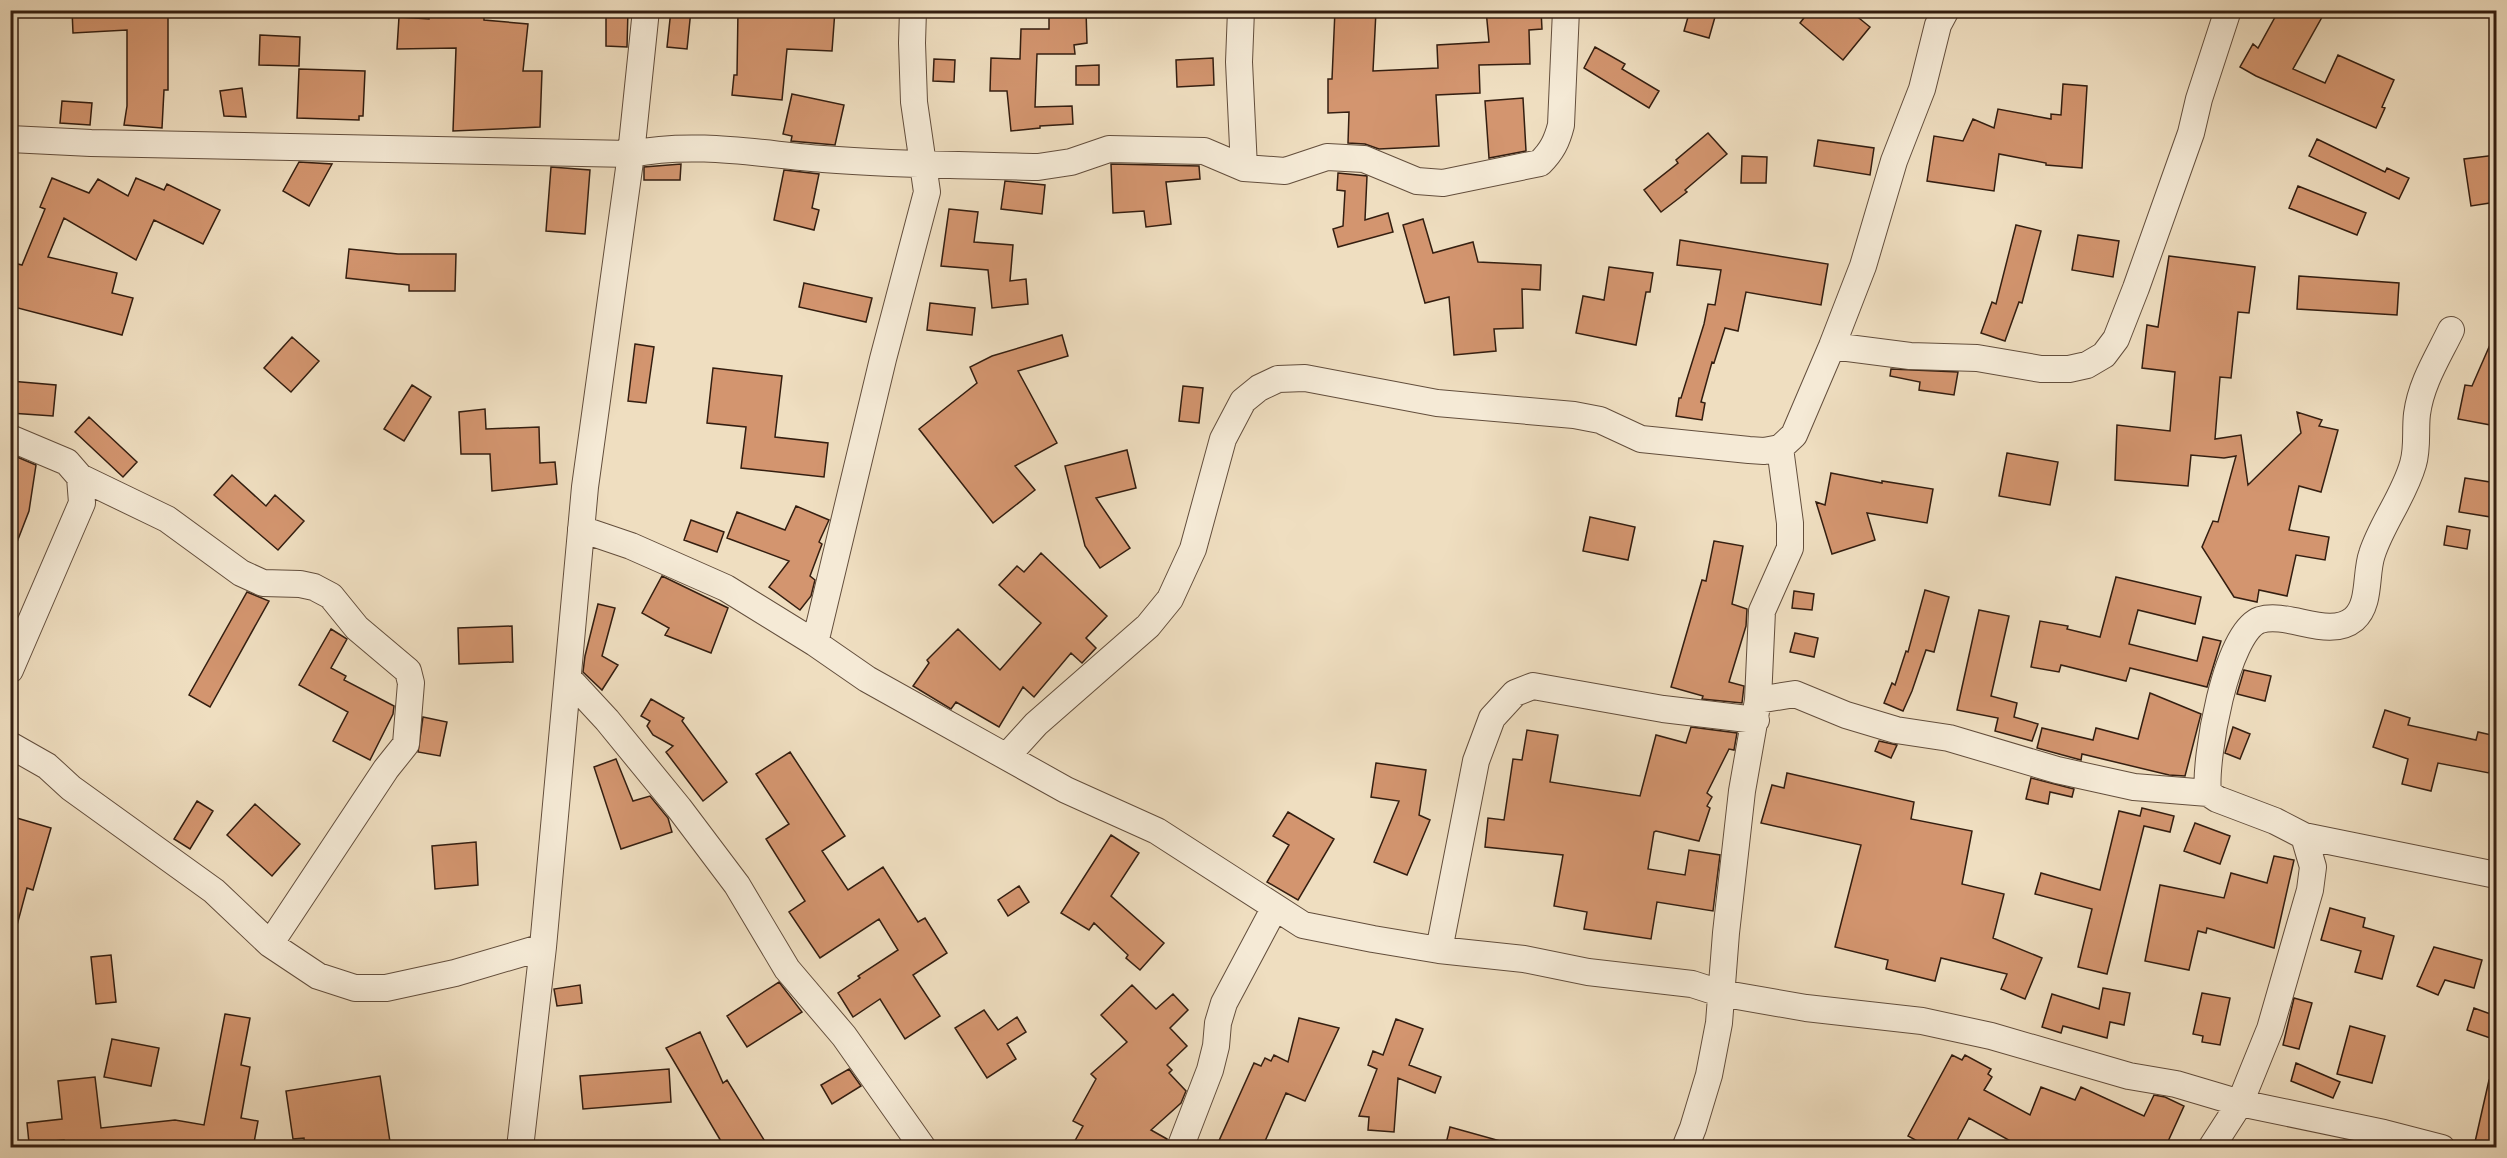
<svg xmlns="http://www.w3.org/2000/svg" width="2507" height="1158" font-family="'IM FELL Double Pica',serif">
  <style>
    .building { fill: #d3956f; stroke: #341e10; stroke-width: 1.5 }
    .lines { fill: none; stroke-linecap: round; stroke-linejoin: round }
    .street-casing { stroke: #634e3c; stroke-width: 28 }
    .street { stroke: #f5ead6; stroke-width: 26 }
  </style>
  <rect width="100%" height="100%" fill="#efdec0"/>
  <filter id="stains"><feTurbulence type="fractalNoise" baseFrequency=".00333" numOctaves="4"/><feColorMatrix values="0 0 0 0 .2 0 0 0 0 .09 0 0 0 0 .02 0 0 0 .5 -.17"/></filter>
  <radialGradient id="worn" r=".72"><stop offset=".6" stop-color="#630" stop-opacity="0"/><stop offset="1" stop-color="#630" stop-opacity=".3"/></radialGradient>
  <path class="building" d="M72,10H168V90H164L162,128L124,125L127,106V30L73,33Z
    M606,10H628L627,47L606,46Z
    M671,10H691L687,49L667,47Z
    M738,10H835L832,51L787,49L782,100L732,95L734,75H737Z
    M1049,10H1086L1087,43L1074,45L1075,54H1037L1035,107L1072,106L1073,124L1040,126V128L1011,131L1007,91H990L991,58L1020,59L1021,29H1049Z
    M1335,10L1376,11L1373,71L1438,68L1437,45L1489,42L1486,10H1541L1542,29L1529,30L1530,64L1479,65L1480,93L1436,95L1439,146L1379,149L1365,144L1348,143L1349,112L1328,113V79H1332Z
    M1690,10H1717L1709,38L1684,31Z
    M1810,10H1849L1870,27L1843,60L1800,23Z
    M2279,10H2326L2293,69L2325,83L2338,55L2394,80L2382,107L2385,108L2376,128L2256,76L2240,67L2253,44L2258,48Z
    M429,13L484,16V20L528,24L523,71H542L540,127L453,131L456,48L397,49L399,17L429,19Z
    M260,35L300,37L299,66L259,65Z
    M1595,47L1625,64L1622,69L1659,91L1649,108L1584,68Z
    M1213,58L1214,85L1177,87L1176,60Z
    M934,59L955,60L954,82L933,81Z
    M1099,65V85H1076V66Z
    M299,69L365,71L363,116H359V120L297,118Z
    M2063,84L2087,86L2082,168L2046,165V163L1999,154L1994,191L1927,181L1934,136L1963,141L1973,119L1994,128L1998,109L2051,119V114L2061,115Z
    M242,88L246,117L224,116L220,91Z
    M792,94L844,105L835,145L791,141L792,136L783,134Z
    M1523,98L1526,151L1489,158L1485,101Z
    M62,101L92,103L90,125L60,123Z
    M1708,133L1727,154L1685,190L1687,192L1661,212L1644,190L1678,163L1676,160Z
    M2317,139L2385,172L2387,168L2409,178L2399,199L2309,156Z
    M1818,140L1874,148L1870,175L1814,166Z
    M2496,155V202L2471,206L2464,159Z
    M1742,156L1767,157L1766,183H1741Z
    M299,162L332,164L309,206L283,191Z
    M681,164L680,180H644V167Z
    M1111,164L1199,166L1200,179L1166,182L1171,224L1146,227L1144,211L1113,213Z
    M551,167L590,170L585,234L546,231Z
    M784,170L819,174L812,208L819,210L814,230L774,220Z
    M1338,173L1367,176L1365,220L1388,213L1393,232L1338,247L1333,229L1343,226L1345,191L1337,190Z
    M52,178L89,193L98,179L128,196L136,178L164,190L167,184L220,210L203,244L154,220L136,260L64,218L48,257L117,273L112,293L133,298L122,335L10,306V262L22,265L45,209L40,207Z
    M1005,181L1045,185L1042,214L1001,209Z
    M2298,186L2366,213L2357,235L2289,208Z
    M949,209L978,212L974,242L1013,245L1010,281L1026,279L1028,304L992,308L988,270L941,266Z
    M1423,219L1433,253L1473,242L1478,262L1541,265L1540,290L1522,289L1523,328L1494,329L1496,351L1454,355L1449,297L1425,303L1403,225Z
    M2016,225L2041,231L2022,303L2019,302L2005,341L1981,333L1992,302L1996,304Z
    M2078,235L2119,241L2113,277L2072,270Z
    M1680,240L1828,264L1821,305L1746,292L1738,331L1725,328L1714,363L1712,362L1701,402L1705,403L1702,420L1676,416L1679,398H1681L1704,324L1708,304L1715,305L1721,270L1677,265Z
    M349,249L398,254H456L455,291H409V285L346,278Z
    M2169,256L2255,267L2249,313L2238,312L2231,378L2220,377L2215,439L2241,435L2248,485L2301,433L2297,412L2322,420L2319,426L2338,430L2321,492L2299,486L2289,530L2329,537L2325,560L2296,555L2287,596L2259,590L2257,602L2234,597L2202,547L2213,521L2218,522L2236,456L2224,458L2191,455L2188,486L2115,480L2117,425L2170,431L2175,372L2142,368L2147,325L2158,327Z
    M1609,267L1653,273L1650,292H1646L1636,345L1576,333L1583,296L1604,300Z
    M2299,276L2399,283L2397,315L2297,309Z
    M804,283L872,298L866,322L799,307Z
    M930,303L975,308L972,335L927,330Z
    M2496,331V426L2458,419L2465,385L2472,386Z
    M1062,335L1068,356L1018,371L1057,443L1015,466L1035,490L993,523L919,429L977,383L970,367L992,356Z
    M292,337L319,361L291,392L264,368Z
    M635,344L654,347L646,403L628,401Z
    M713,368L782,376L775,437L828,443L824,477L741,468L746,427L707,423Z
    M1891,369L1958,372L1954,395L1919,390L1920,382L1890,376Z
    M10,381L56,385L53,416L10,413Z
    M412,385L431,397L404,441L384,429Z
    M1183,386L1203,388L1199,423L1179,421Z
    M485,409L486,429L539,427L540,463L555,462L557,484L492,491L490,454H461L459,412Z
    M89,417L137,462L123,477L75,432Z
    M1127,450L1136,488L1096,498L1130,548L1100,568L1085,546L1065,466Z
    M2007,453L2058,462L2050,505L1999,496Z
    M10,454L36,465L29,511L12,555Z
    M1831,473L1882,483V481L1933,489L1927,523L1867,513L1875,540L1832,554L1816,502L1825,505Z
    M232,475L266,506L275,495L304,521L278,550L214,495Z
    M2465,478L2496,483V515L2491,514V517L2459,512Z
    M796,506L829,520L819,542L822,544L810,576L815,580L811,596L800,610L769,587L789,561L727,538L737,512L785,530Z
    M1590,517L1635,527L1628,560L1583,551Z
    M691,520L724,532L717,552L684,540Z
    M2447,526L2470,530L2467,549L2444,545Z
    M1714,541L1743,546L1732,604L1747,609L1746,626L1729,682L1744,686L1742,703L1702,699L1703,696L1671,687L1702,580L1706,581Z
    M1041,553L1107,616L1086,638L1096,648L1082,663L1071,653L1034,697L1023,687L999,727L956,702L951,709L913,686L929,663L927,660L958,629L1000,670L1041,623L999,585L1017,566L1024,572Z
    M662,576L728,608L711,653L665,635L669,628L642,613Z
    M2116,577L2201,597L2195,624L2138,610L2129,644L2197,661L2203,637L2221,641L2207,687L2130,668L2126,681L2061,665L2059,672L2031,667L2040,621L2068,626L2067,629L2100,637Z
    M1925,590L1949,597L1934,652L1926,650L1912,691L1903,711L1884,703L1892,683L1895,685L1906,651L1908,652Z
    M1794,591L1814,594L1812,610L1792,608Z
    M247,592L269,601L210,707L189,695Z
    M598,604L615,608L602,656L618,665L602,690L583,672L585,656Z
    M1979,610L2009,616L1991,696L2017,703L2014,717L2038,724L2032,741L1995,731L1998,718L1957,710Z
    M512,626L513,662L459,664L458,628Z
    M331,629L347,639L331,668L346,676L344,680L394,706L393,714L370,760L333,741L348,712L299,685Z
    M1795,633L1818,638L1814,657L1790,652Z
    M2244,670L2271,676L2265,701L2237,694Z
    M2150,693L2201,714L2185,776L2169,775L2082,754L2081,760L2037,748L2042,728L2093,740L2096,728L2138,739Z
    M651,699L684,718L682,721L727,782L703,801L666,752L673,746L653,735L647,726L650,721L641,716Z
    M2385,710L2410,718L2408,725L2476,740L2478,732L2496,736V767L2491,766L2489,773L2438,763L2431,791L2402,784L2408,759L2373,747Z
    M423,717L447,722L440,756L418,752Z
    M1691,727L1737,733L1734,750L1729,749L1707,793L1712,797L1707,806L1710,808L1699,841L1656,831L1654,832L1648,869L1685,875L1689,850L1720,855L1713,911L1657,902L1651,939L1584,929L1587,912L1554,906L1563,855L1485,847L1488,818L1504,820L1513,759L1522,760L1527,730L1558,735L1550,782L1640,796L1656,735L1686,743Z
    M2233,727L2250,734L2240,759L2225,753Z
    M1879,741L1897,745L1891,758L1875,751Z
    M790,752L845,836L822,851L848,890L883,867L918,922L925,918L947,953L913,975L940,1016L905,1039L880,999L853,1017L838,993L860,978L858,976L898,950L879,919L820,958L789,912L805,901L766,839L789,824L756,774Z
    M616,759L633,801L650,796L668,818L672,832L621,849L594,767Z
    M1376,763L1426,770L1419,815L1430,820L1407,875L1374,862L1399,801L1371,797Z
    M1787,773L1914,802L1911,819L1972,831L1962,884L2004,894L1993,938L2042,958L2025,999L2001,989L2007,974L1941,958L1935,981L1886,969L1888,960L1835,947L1861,845L1761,823L1772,785L1784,788Z
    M2031,778L2074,789L2072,797L2050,792L2048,804L2026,799Z
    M197,801L213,811L190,849L174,839Z
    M255,804L300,844L272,876L227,835Z
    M2142,808L2174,816L2170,832L2144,826L2107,974L2078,967L2092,909L2035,894L2041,873L2100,890L2119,811L2140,816Z
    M1288,812L1334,839L1298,900L1267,882L1289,845L1273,836Z
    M10,816L51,828L33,890L27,888L16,929L10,928Z
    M2195,823L2230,836L2220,864L2184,851Z
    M1111,835L1139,853L1111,896L1164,943L1140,970L1126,958L1128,955L1094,923L1089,930L1061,913Z
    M476,842L478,885L435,889L432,846Z
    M2274,856L2294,860L2274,948L2207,928L2206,933L2198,931L2189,970L2145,961L2160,885L2224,898L2231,873L2267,883Z
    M1019,886L1029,902L1008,916L998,900Z
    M2330,908L2365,918L2363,927L2394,936L2382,979L2355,972L2361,951L2321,940Z
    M2434,947L2482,960L2474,988L2445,980L2438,995L2417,986Z
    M111,955L116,1002L96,1004L91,957Z
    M779,982L802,1012L747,1047L727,1016Z
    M580,985L582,1003L557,1006L554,989Z
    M1132,985L1156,1009L1173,994L1188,1010L1170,1028L1187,1046L1167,1065L1172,1070L1169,1073L1186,1091L1181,1103L1151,1130L1167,1139L1165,1148H1071L1083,1126L1073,1121L1096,1079L1091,1074L1127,1042L1101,1015Z
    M2103,988L2130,993L2124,1025L2110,1022L2107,1038L2063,1026L2061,1033L2042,1027L2052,994L2099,1009Z
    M2202,993L2230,998L2220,1045L2202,1042L2203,1036L2193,1034Z
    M2294,998L2312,1003L2299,1049L2283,1045Z
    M2474,1008L2496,1016V1040L2467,1030Z
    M984,1010L998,1030L1017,1017L1026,1032L1007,1044L1016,1059L987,1078L955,1028Z
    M225,1014L250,1018L241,1065L250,1067L241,1118L258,1121L253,1148H215L196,1144V1148H65L64,1140L29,1143L27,1123L62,1119L58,1081L95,1077L101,1128L175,1120L204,1125Z
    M1299,1018L1339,1028L1305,1101L1286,1093L1262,1148H1229L1218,1143L1254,1063L1261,1066L1265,1058L1271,1061L1274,1055L1288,1062Z
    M1396,1019L1423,1029L1409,1065L1441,1077L1435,1093L1398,1078L1394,1132L1368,1130L1369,1117L1359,1116L1377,1069L1368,1065L1373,1051L1383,1055Z
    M2350,1026L2385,1036L2372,1083L2337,1074Z
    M700,1032L723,1083L727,1080L769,1148H725L666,1048Z
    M112,1039L159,1048L151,1086L104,1077Z
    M1952,1055L1962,1060L1965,1055L1991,1069L1988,1074L1992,1077L1984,1090L2030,1115L2041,1087L2075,1100L2081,1087L2144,1116L2154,1095L2165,1097L2184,1106L2165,1148H2023L1969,1118L1953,1148H1930L1908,1136Z
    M2296,1063L2340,1082L2333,1098L2291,1081Z
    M669,1069L671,1102L583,1109L580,1076Z
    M849,1069L861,1086L832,1104L821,1085Z
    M380,1076L390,1142L356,1148H305L304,1138L293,1139L286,1091Z
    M2489,1080L2496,1081V1147L2475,1142Z
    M1450,1127L1504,1142L1503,1148H1445Z"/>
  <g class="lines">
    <defs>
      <path id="street" d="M1241,10L1239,62L1244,168
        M10,139L91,143L631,154C695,141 759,154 823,159C895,165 967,165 1038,167L1071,162L1109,149L1204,151L1244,168L1285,171L1327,157L1364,159L1417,181L1443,183L1540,163C1552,151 1557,141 1561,125L1566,10
        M1832,346L1910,356L1977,358L2041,369H2069L2087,365L2104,355L2116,339L2136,288L2191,133L2199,99L2228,10
        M10,438L67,462L80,477L82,503L10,670
        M80,477L167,519L241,573L263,583L300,584L314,587L331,596L357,628L408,671L411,683L406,744L386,769L270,944
        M581,529L631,546L726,588L815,643L867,679L1066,790L1157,831L1303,925L1373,939L1439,950L1524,959L1588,972L1692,984L1720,993L1806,1008L1922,1021L1991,1036L2129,1076L2176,1084L2240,1103L2384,1133L2442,1148
        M815,643L883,359L927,192L914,102L912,43L913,10
        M568,678L607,720L679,808L737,885L787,969L844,1036L923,1148
        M1758,700L1795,694L1846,715L1896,730L1949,738L2057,770L2134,787L2208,793
        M10,745L47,766L71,788L214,891L270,944L318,976L355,988H386L455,973L543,947
        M1007,756L1036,724L1148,626L1170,599L1193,549L1223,439L1243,401L1259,388L1278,379L1305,378L1437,403L1574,415L1600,420L1641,439L1749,450L1764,451L1780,448L1794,435L1832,346L1863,266L1894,161L1922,89L1938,25L1946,10
        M2304,836L2496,875
        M1439,950L1476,761L1492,718L1515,693L1533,686L1663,709L1756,720
        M520,1148L543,947L585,487L631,154L646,10
        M1180,1148L1210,1070L1216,1046L1218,1023L1224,1003L1275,907
        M1685,1148L1693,1128L1709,1075L1719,1023L1726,933L1742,791L1758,700L1762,611L1790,548V523L1780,448
        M2211,1148L2240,1103L2270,1029L2310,890L2313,867L2304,836L2275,821L2217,799L2208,793C2204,760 2226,632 2260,620C2288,611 2329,640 2354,619C2371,604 2365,574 2372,554C2382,523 2404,496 2413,464C2418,448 2415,430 2417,414C2421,383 2438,357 2451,330"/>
    </defs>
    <use href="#street" class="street-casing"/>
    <use href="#street" class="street"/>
  </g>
  <rect width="2507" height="1158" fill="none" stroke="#efdec0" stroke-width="36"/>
  <rect x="12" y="12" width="2483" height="1134" fill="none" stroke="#341e10" stroke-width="3"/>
  <rect x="18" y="18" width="2471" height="1122" fill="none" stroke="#341e10" stroke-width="1.5"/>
  <rect width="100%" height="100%" filter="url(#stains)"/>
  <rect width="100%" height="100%" fill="url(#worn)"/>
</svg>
